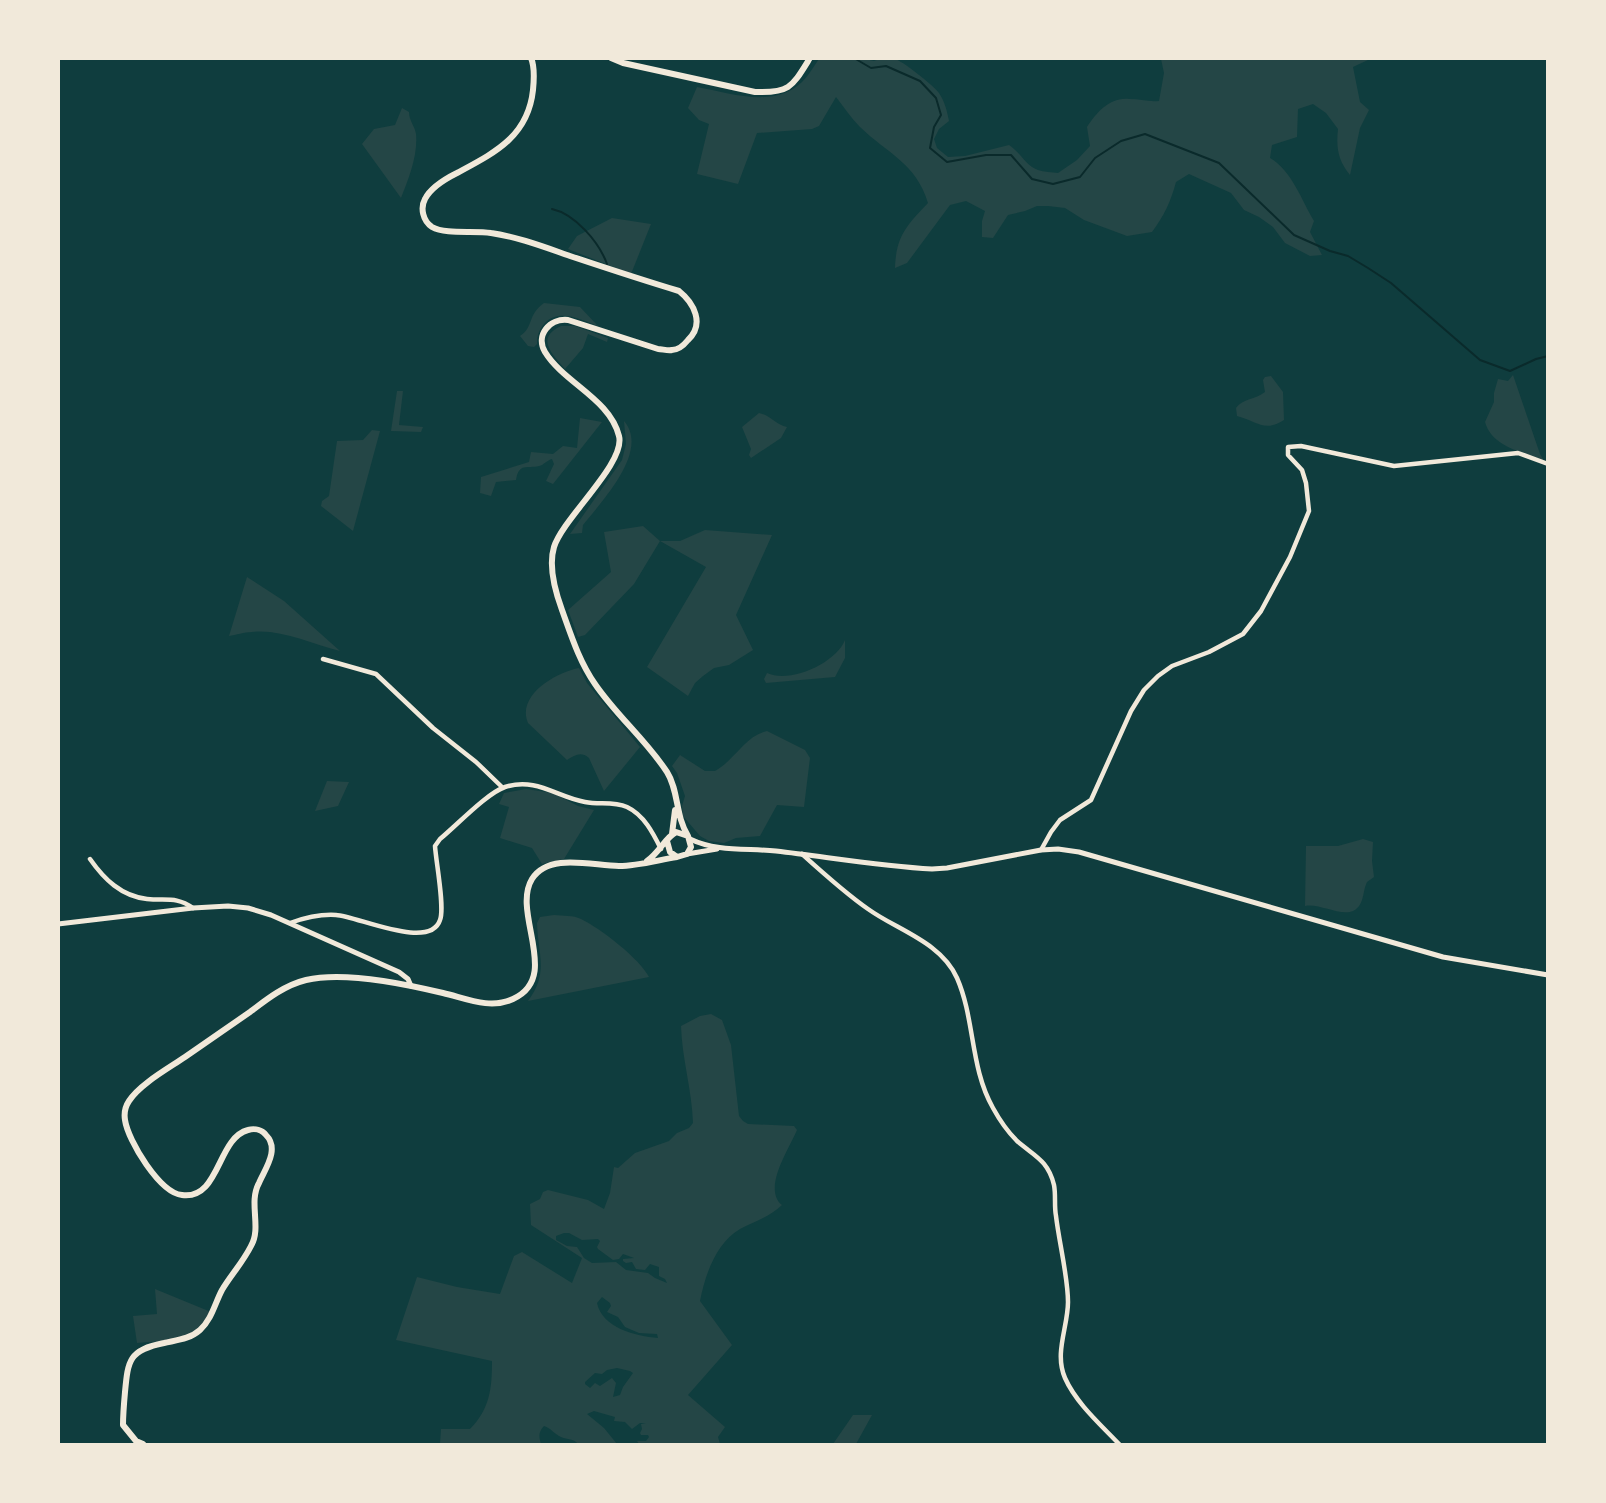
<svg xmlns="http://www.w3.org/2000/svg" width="1606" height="1503" font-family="'Public Sans',sans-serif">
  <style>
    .green { fill: #244646; fill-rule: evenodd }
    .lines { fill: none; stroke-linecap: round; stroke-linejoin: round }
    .stream { stroke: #0a2a2b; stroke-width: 2 }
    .minor { stroke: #f1e9da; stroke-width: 4.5 }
    .tertiary { stroke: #f1e9da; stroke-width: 5 }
    .secondary { stroke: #f1e9da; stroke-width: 6 }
  </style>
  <rect width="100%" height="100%" fill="#0f3d3e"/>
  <path class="green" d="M865,59L874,61C879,58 887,57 893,58C903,61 933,85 939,93C945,102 947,111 949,121L939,129L934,139L937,148L948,157L965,156L1009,145C1020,152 1026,166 1038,170C1044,172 1052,172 1058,173L1077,160L1090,146L1087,127C1097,112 1110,97 1129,99C1140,99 1148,102 1159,101L1164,73L1161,59H1370L1353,67L1360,102L1369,110L1360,128L1350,175C1338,160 1336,148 1338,129L1326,113L1313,104L1298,109L1297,137L1272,145L1270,158C1292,171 1301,199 1314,221L1310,232L1322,255L1310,256L1285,243L1273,227L1259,217L1244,210L1231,193L1189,174L1176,182C1171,201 1164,216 1152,232L1127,236L1084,220L1065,208L1048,206H1037L1025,211L1008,215L993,238L982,237V221L985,211L966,201L950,205L907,263L895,268C896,236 907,225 928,203C916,163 888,154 860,127C851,118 844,107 836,97L819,126L812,129L757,133L738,184L697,174L709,124L699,120L688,108L697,87C731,93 774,109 802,82C809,75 814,66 819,59Z
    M402,108L409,112C409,121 415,126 416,134C418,155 409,178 401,198L362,144L374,129L395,125Z
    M612,218L651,224L631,274L568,249L577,236Z
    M544,303L580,307L598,326C582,320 559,308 545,323C539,330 537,335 537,344L534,347L528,346L520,336C534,327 527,315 544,303Z
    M561,326H575L608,338L607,342L588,334L583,348L565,369C552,354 535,338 561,326Z
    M1513,375L1540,454L1544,461C1523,452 1492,447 1485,422L1494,402V393L1498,379L1508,381Z
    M1271,376L1283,392L1284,420C1264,433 1257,421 1237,416L1236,408C1243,398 1255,400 1265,392L1263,380L1265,377Z
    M397,391H403L399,425L423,427L421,432L391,431Z
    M759,413C770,415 776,425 787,427L781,438L751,458L749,455L751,449L742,427Z
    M580,418L602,422L553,484L546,481L554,464L552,459C547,460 544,465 539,466C527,469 519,462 516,480L496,482L491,496L480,493L481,477L529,462L531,452L553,454L563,446L577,448Z
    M624,421C650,451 602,501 583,525L582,533L570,534L622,460L626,444Z
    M372,430L380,431L353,531L321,506L322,501L329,496L337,441L363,440Z
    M643,526L660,541H680L705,530L772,535L736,615L753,650L729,665L714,668L703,676L695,683L688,696L647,667L706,567L660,541L634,584L585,635L578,637L568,610L611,572L604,532Z
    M247,577L284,601L340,651C311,644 282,629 252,632C244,632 236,635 229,636Z
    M845,640V658L835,677L766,683L764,679L767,673C790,684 836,663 845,640Z
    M579,668L587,683L640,747L604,791L589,758C581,751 575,755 567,760L528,723C516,695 557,672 579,668Z
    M767,731L805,750L810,758L804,807L777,805L760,836L736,838L724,843L709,841L700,836L683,816L682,806L685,796L677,773L672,766L680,755L705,771H715C735,760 745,736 767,731Z
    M327,781L349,782L338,806L315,811Z
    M526,789L553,793L578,806L594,810L564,859L542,864L532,848L500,838L509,807L499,804L504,793Z
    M1363,839L1373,842L1372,861L1374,877L1367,882C1364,888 1364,894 1362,900C1353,926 1323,902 1305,906L1306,846H1338Z
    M554,915C563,916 573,915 581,919C600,928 640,959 649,977L528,1001C549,973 538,955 537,923L540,917Z
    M711,1014L722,1020L731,1045L739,1116L743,1121L748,1124L794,1126L797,1130C789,1149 762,1189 782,1205C770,1217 754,1221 740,1229C716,1243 705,1275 700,1301L732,1345L688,1395L725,1427L718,1437L720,1444L643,1443L639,1444L637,1441H646L649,1437L648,1435H641L640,1433L642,1429L641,1424L646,1423H640L632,1429L625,1422L614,1421L615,1417L594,1411L587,1414L604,1428L617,1444H578C573,1438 568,1440 561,1437C554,1434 551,1428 544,1426C538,1432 539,1437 541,1444H440L441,1429H470C490,1409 492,1388 492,1361L396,1340L417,1277L457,1287L500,1294L514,1256L522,1252L572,1283L582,1258L531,1225L530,1204L540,1199L543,1192L548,1190L588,1200L604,1209L610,1193L614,1167L618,1168L635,1153L669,1141L677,1133L689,1128L693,1123C692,1090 682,1059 681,1026L700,1016ZM564,1233H569L582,1240L598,1239L600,1241L597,1247L598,1249L613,1260L619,1259L623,1254L634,1258L623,1259V1261L626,1263L632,1262L636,1269L645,1270L650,1264L659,1267V1276L665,1279L667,1283L655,1278L648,1273L626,1270L616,1262L592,1263L584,1258L577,1247L567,1246L556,1240V1236ZM602,1297L610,1303L611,1306L607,1312L618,1317L625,1327L639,1333L657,1334L658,1338C636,1336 602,1328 597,1303ZM617,1368L630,1371L633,1373L623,1387L620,1395L613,1397L616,1383L612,1378L600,1386L595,1383L590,1388L585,1384V1382L595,1373L602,1374L607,1370Z
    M155,1289L211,1312C192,1343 170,1340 137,1343L133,1316L157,1314Z
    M853,1415H872L856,1444H833Z"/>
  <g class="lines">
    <path class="stream" d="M854,58L871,68L886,66L920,81L936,98L941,115L934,127L930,148L947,162L986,155H1011L1032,179L1053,184L1080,177L1095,158L1121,141L1145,134L1219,163L1294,235L1330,251L1348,256L1368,268L1391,283L1480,360L1510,371L1536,359L1548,356
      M552,209C575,214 599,242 607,264"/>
    <path class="minor" d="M323,659L376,674L433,728L476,762L503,788
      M1041,850L1051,832L1060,820L1091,800L1131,711L1144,690L1158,676L1172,666L1209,652L1243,634L1261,611L1290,557L1309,511L1306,483L1302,470L1288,455V447L1301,446L1394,466L1518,453L1548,464
      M802,854C823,873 845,893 868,909C897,930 941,942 957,978C975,1019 970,1068 993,1108C999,1119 1008,1132 1017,1141C1034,1156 1048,1160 1054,1185C1056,1195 1054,1206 1056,1216C1059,1242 1068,1277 1068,1302C1068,1327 1054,1353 1065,1378C1076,1403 1101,1425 1119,1444
      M90,859C104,879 121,896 147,899C166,901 176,896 193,908
      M290,923C304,918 321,914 336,915C357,916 430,951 440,920C445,908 436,862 435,846L440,839C456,826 487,793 505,787C536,777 557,797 585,802C599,805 613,801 627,807C644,815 653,833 661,849"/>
    <path class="tertiary" d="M690,839C717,852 747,848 776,851C828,857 880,866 932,869L947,868L1041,850L1058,849L1079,852L1443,957L1548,975
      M687,854L717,849
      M58,924L193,908L228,906L248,908L271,915L399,972L408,979L411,986"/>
    <path class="secondary" d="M531,58C535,67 534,80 533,90C528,137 494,153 457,173C445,179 431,187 425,199C420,208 423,221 432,227C446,235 475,230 491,233C518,237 544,247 570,256C606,268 642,280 679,291C694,303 705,324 688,340C684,345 678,350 672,350C668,351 662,349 658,349L568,320C550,318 535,335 545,352C564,383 610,399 619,436C626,463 563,518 554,547C548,567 555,591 562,610C571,635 579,661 595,684C616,715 646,740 667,772C679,791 675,815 688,836
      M611,58L623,63L755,92C790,93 792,87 810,58
      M672,834L675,810
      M647,861C659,853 665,838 676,832L688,836L691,847L687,854L677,857L670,852L667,841
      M143,1444L136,1441L123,1425C123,1414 124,1403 125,1392C128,1360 129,1350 164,1343C177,1340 190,1339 200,1330C212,1319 215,1303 222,1290C231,1275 243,1262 251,1246C262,1227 248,1203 259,1183C265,1169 280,1149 266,1135C262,1130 255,1128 248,1130C217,1138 220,1200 182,1195C160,1193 128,1141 125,1120C124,1114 125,1107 129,1101C140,1084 169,1068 185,1057C207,1042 228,1027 250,1012C267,999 285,985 306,980C343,971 406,984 443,993C465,998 490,1010 513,999C562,977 511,913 532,879C549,852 593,866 619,866C638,866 658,860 677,857"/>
  </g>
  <rect width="1606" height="1503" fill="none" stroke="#f1e9da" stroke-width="120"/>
</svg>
